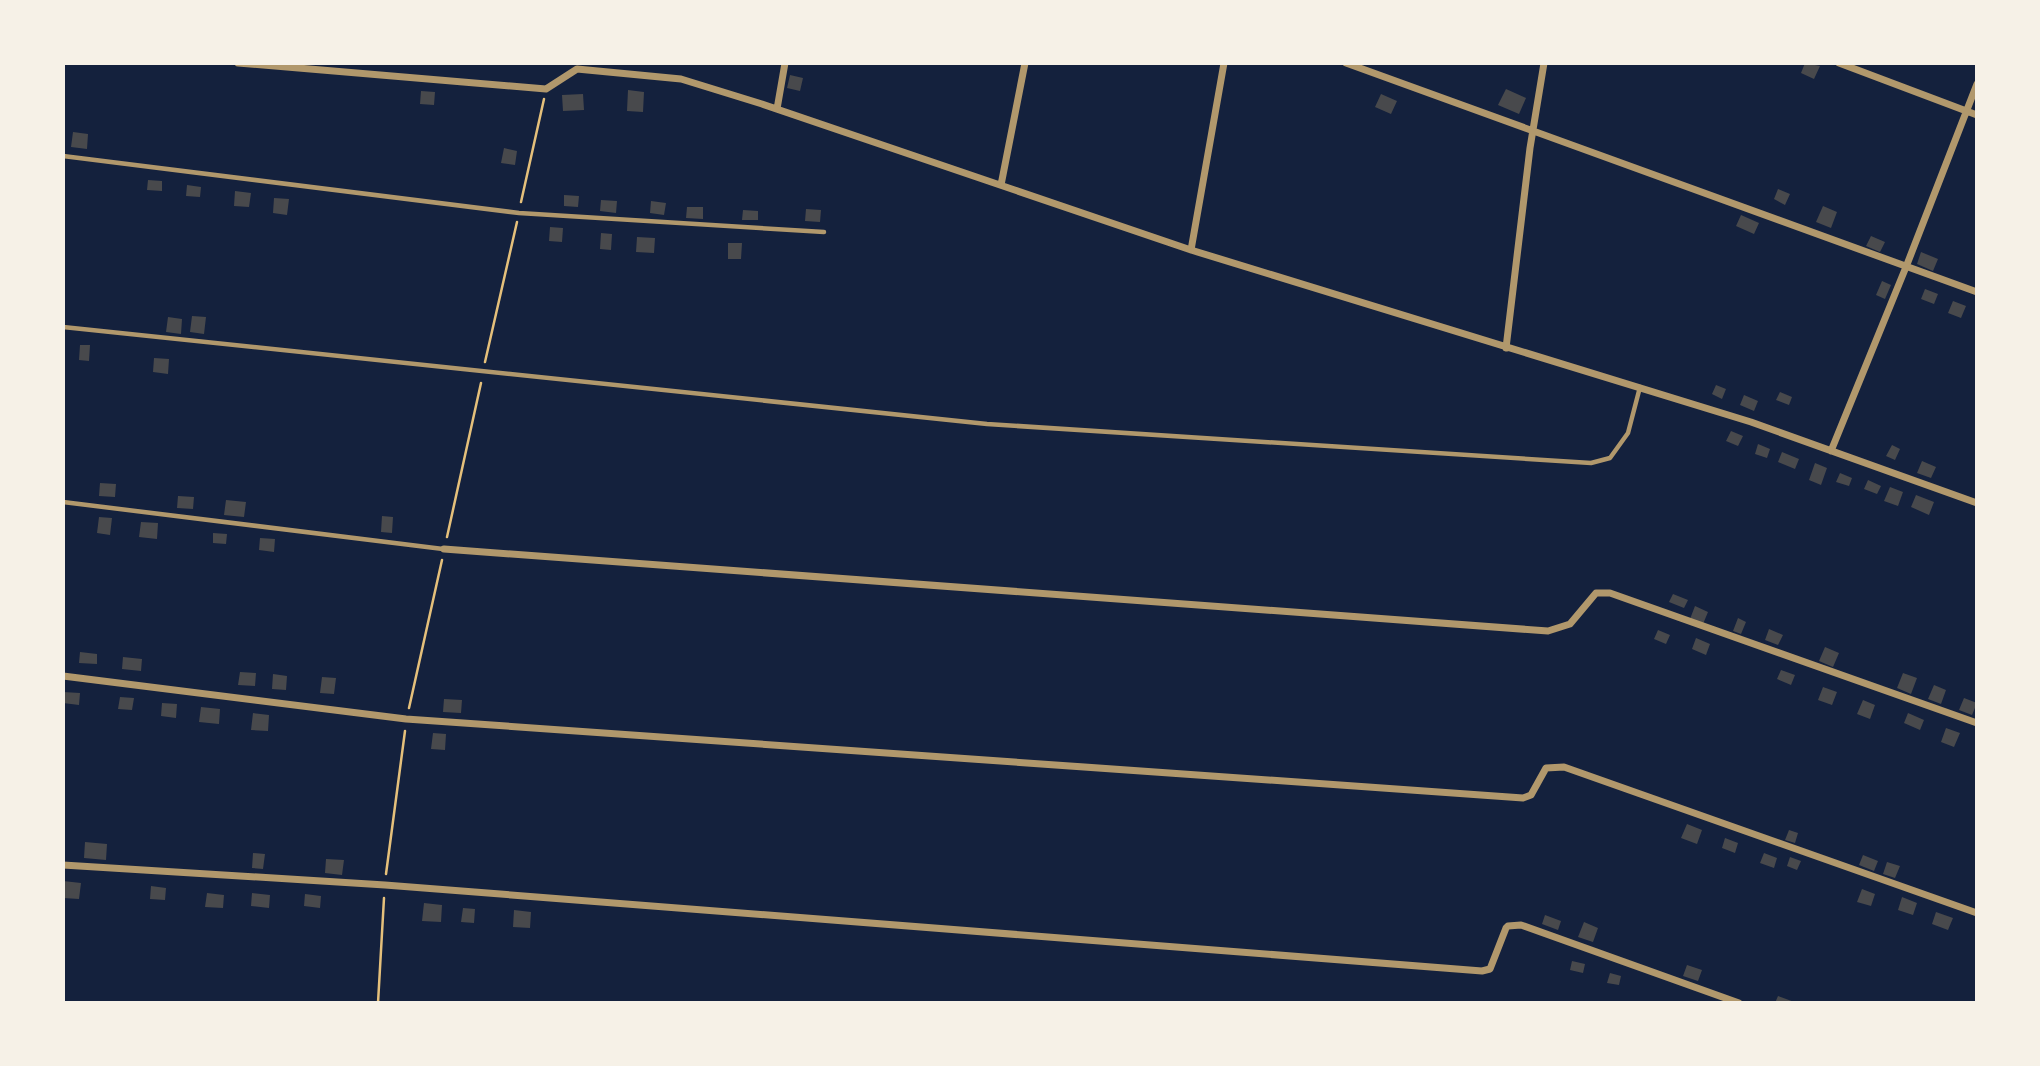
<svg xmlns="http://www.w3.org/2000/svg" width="2040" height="1066" font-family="Raleway,sans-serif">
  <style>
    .building { fill: #48494c }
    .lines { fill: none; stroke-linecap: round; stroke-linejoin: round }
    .path { stroke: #e5c07b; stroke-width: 2.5 }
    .service { stroke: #b1986c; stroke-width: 4.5 }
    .minor { stroke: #b1986c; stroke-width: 7 }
  </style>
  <rect width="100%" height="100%" fill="#14213d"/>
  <path class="building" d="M1805,63L1820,66L1814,79L1801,73Z
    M790,75L803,78L800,91L787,88Z
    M1506,89L1526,98L1519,114L1498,105Z
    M628,90L644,92L643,112L627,111Z
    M421,91L435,92L434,105L420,104Z
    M583,94L584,110L563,111L562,95Z
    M1381,94L1397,101L1391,114L1375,107Z
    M73,132L88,134L87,149L71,147Z
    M504,148L517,151L515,165L501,163Z
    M148,180L162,181V191L147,190Z
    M187,185L201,187L200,197L186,196Z
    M1778,189L1790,194L1785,205L1774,199Z
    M235,191L251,193L249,207L234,206Z
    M564,195L579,196L578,207L564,206Z
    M274,198L289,199L287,215L273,213Z
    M601,200L617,201L616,213L600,211Z
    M651,201L666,203L664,215L650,213Z
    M1823,206L1837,212L1831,228L1816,222Z
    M687,207H703V219L686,218Z
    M806,209L821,210L820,222L805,221Z
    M743,210L758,211V220H742Z
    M1741,215L1759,223L1754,234L1736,226Z
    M550,227L563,228L562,242L549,241Z
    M601,233L612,234L611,250L600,249Z
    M1871,236L1885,242L1880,252L1866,246Z
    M637,237L655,238L654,253L636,252Z
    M728,243H742L741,259H728Z
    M1921,252L1938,259L1933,271L1917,264Z
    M1882,281L1891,285L1885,299L1876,295Z
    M1925,289L1938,294L1934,304L1921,299Z
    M1953,301L1966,306L1961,318L1948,313Z
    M192,316L206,317L204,334L190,332Z
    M168,317L182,319L181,334L166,332Z
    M80,345H90L89,361L79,360Z
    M154,358L169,359L168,374L153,372Z
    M1716,385L1726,389L1722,399L1712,394Z
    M1780,392L1792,397L1789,405L1776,400Z
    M1744,395L1758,401L1754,411L1740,405Z
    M1731,431L1743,436L1738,446L1726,441Z
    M1758,444L1770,449L1767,458L1755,454Z
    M1892,445L1900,449L1895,460L1886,456Z
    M1782,452L1799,459L1795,469L1778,462Z
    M1922,461L1936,467L1931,478L1917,473Z
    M1815,463L1827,468L1821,485L1809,480Z
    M1840,473L1852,478L1849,486L1836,482Z
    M1868,480L1881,486L1877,494L1864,489Z
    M100,483L116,484L115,497L99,496Z
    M1890,487L1903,492L1898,506L1884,501Z
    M1916,495L1934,502L1929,515L1911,507Z
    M178,496L194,497L193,509L177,508Z
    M226,500L246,502L244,517L224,515Z
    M382,516L393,517L392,533L381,532Z
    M99,517L112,518L110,535L97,533Z
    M141,522L158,523L157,539L139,537Z
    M213,533L227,534L226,544L213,543Z
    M260,538L275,539L274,552L259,550Z
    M1673,594L1688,600L1684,608L1669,602Z
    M1695,606L1708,612L1703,624L1690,619Z
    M1738,618L1746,622L1741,634L1733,631Z
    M1769,629L1783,635L1778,645L1765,640Z
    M1658,630L1670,635L1666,644L1654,639Z
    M1696,638L1710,644L1706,655L1692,649Z
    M1825,647L1839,653L1833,667L1819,661Z
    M80,652L97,654V664L79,663Z
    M123,657L142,659L141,671L122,669Z
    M1781,670L1795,675L1791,685L1777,679Z
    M240,672L256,673L255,686L238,685Z
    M1903,673L1917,678L1911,694L1897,688Z
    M273,674L287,676L286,690L272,689Z
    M322,677L336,678L334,694L320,693Z
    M1934,685L1946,690L1941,704L1928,699Z
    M1823,687L1837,692L1832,705L1818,700Z
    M63,692L80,693L79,705L63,703Z
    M120,697L134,698L132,710L118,709Z
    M1964,698L1977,703L1972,715L1959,710Z
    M444,699L462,700L461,713L443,712Z
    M1863,700L1875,705L1870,719L1857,714Z
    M162,703L177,704L176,718L161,716Z
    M201,707L220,709L219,724L199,722Z
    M253,713L269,715L268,731L251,730Z
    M1908,713L1924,720L1920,730L1904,723Z
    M1946,728L1960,733L1954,747L1941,742Z
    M433,733L446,734L445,750L431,749Z
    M1687,824L1702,830L1697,844L1681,838Z
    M1789,830L1798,833L1795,843L1785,840Z
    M1725,838L1738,843L1735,853L1722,848Z
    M85,842L107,844L106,860L84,858Z
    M253,853L265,854L263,869L252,868Z
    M1764,853L1777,858L1774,868L1760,863Z
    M1863,855L1878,861L1874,871L1859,865Z
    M1790,857L1801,861L1797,870L1787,866Z
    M326,859L344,860L342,875L325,873Z
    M1887,862L1900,866L1895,878L1883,874Z
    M63,881L81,883L79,899L63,898Z
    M151,886L166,888L165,900L150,899Z
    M1862,889L1875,894L1871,906L1857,902Z
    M207,893L224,895L223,908L205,907Z
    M252,893L270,895L269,908L251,906Z
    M305,894L321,896L320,908L304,906Z
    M1902,897L1917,903L1913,915L1898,910Z
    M424,903L442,905L441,922L422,921Z
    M463,908L475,909L474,923L461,922Z
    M514,910L531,912L530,928L513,927Z
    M1936,912L1953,918L1948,930L1932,924Z
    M1545,915L1561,921L1558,930L1542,924Z
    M1584,922L1598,928L1593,942L1578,937Z
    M1572,961L1585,964L1583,973L1570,970Z
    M1687,965L1702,970L1698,981L1683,976Z
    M1610,973L1621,976L1619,985L1607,983Z
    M1778,996L1797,1003H1775Z"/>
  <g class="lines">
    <path class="path" d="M521,202L544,99
      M485,362L517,222
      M447,537L481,383
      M409,708L442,560
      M386,874L405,731
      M378,1003L384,898"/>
    <path class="service" d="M63,156L519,213L824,232
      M63,327L987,424L1591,463L1610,458L1628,433L1640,387
      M63,502L443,549"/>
    <path class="minor" d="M238,63L546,89L577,69L681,79L762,104L1191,250L1751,422L1977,503
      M1346,63L1977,292
      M1839,63L1977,115
      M777,109L785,63
      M1001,185L1025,63
      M1191,250L1224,63
      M1506,348L1530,148L1544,63
      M1831,451L1906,267L1977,84
      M444,549L1548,631L1570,624L1596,593H1610L1977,723
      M63,676L406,719L1523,798L1531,795L1546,768L1564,767L1977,913
      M63,865L385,885L1482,971L1490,969L1506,928L1508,926L1521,925L1739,1003"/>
  </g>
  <rect width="2040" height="1066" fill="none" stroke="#f6f1e7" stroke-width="130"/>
</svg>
